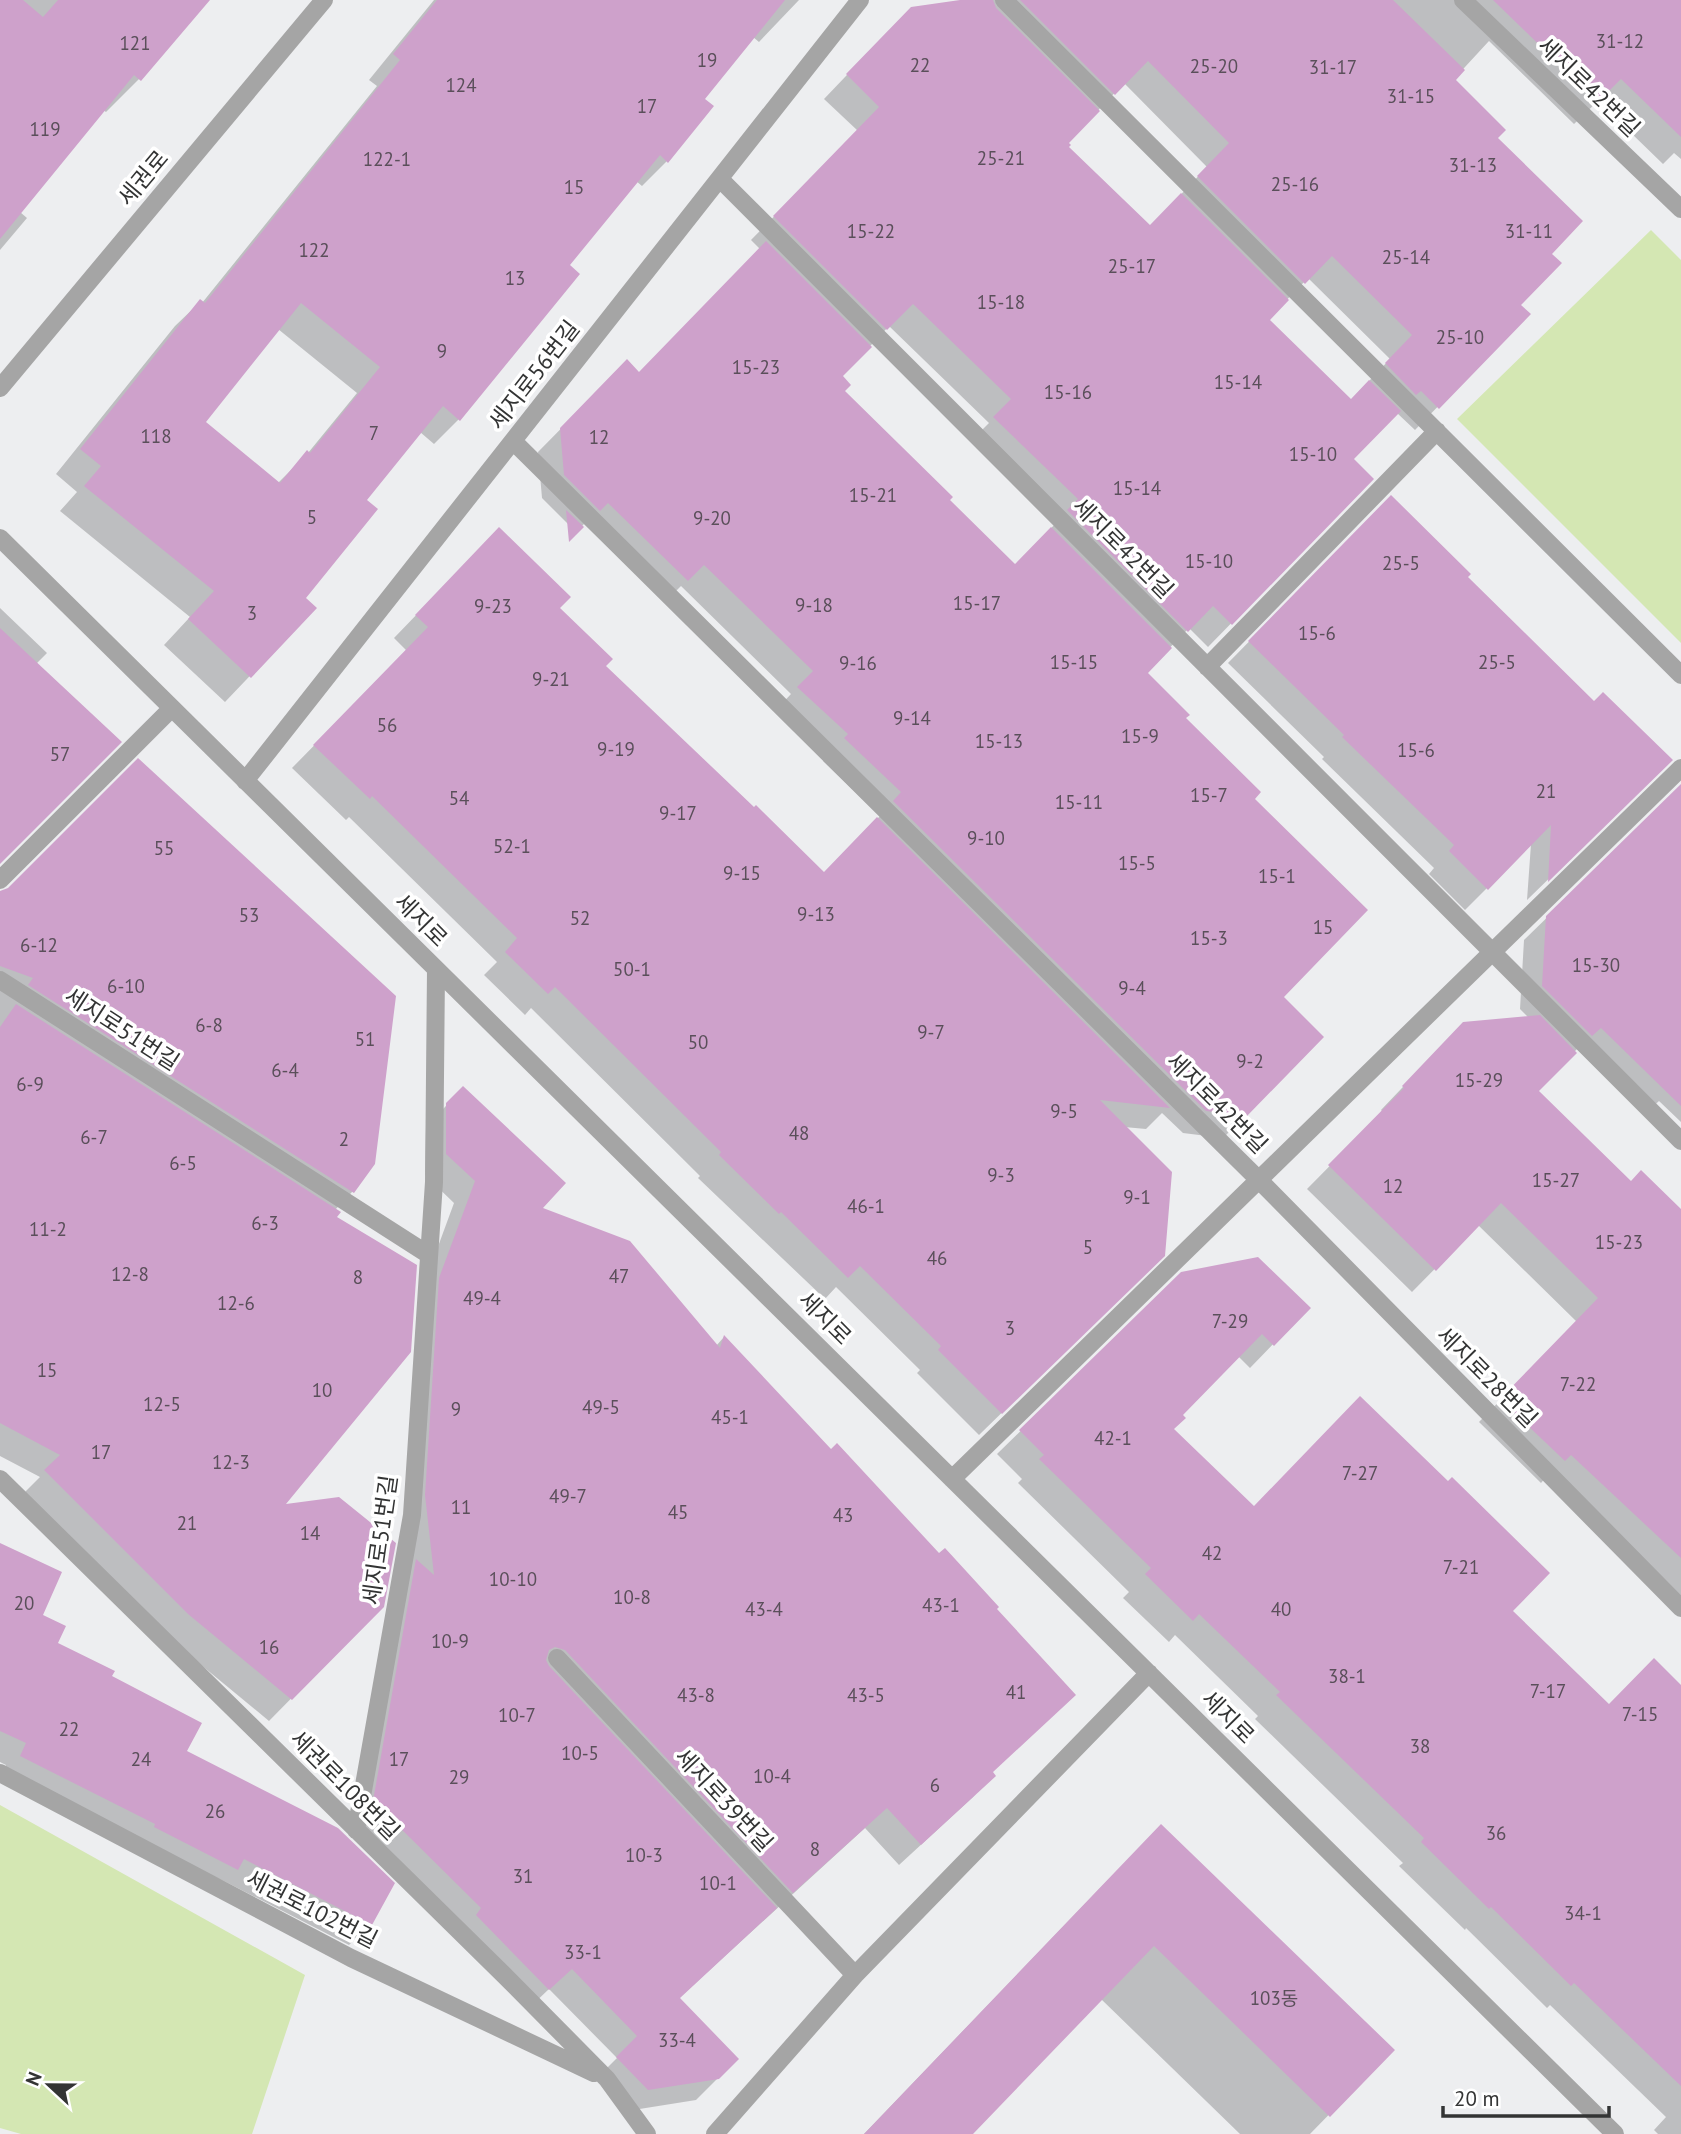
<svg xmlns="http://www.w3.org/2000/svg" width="1681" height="2134" font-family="'PT Sans','Noto Sans KR',sans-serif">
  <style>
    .green { fill: #d4e7b3 }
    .shadow { fill: #0003; fill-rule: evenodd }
    .building { fill: #cea1cb; fill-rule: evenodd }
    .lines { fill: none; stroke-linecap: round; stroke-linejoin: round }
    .minor { stroke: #a5a5a5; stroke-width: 18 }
    .labels { text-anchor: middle; stroke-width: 7; stroke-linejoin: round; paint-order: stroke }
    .number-label { font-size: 19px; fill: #5a4f5a }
    .street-label { font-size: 23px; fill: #333434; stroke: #fff }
  </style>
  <rect width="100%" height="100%" fill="#edeef0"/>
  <path class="green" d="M1651,230L1681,260V643L1457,419Z
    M0,1805L305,1975L252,2134H21L0,2128Z"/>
  <path class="shadow" d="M0,0H208L139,79L106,112L103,110L20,212L27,218L0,250Z
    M434,0H799L759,42L753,37L703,99L667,161L642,186L636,181L567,266L459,419L434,444L420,432L365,500L304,598L315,608L225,702L164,645L190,617L60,511L77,492L56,474L175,326L200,302L202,303L377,86L369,80ZM278,329L357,393L308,453L278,483L204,423Z
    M973,0H1681V159L1674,153L1663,164L1598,101L1574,124L1489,41L1453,80L1496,138L1550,254L1519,305L1528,314L1415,430L1397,413L1352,459L1372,479L1208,647L1189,628L1145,673L1252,799L1281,997L1246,1115L1223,1138L1183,1133L1162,1113L1146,1129L1124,1127L1140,1278L979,1435L917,1373L920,1370L836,1287L825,1299L698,1178L700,1176L531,1008L525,1015L484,975L497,962L349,817L346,820L292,768L407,651L394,638L477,552L558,608L604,666L824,874L880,816L823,761L827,757L776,710L791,694L681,586L665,602L584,524L576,532L542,498L538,452L605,384L639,374L761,250L751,240L858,131L824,99L888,32ZM1124,83L1207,167L1150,227L1067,147V143ZM1308,278L1390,359L1350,401L1267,320ZM889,326L989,423L971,441L1056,523L1015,566L947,500L842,392L841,377Z
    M1391,497L1465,577L1639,791L1527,900L1531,844L1465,910L1429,874L1434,868L1322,759L1324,757L1228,663Z
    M0,608L47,653L36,664L0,861Z
    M1681,787V1122L1659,1101L1644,1115L1577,1049L1537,1091L1631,1183L1681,1211V1610L1547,1476L1541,1483L1479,1422L1577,1322L1478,1225L1412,1292L1307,1189L1383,1112L1381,1110L1441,1047L1529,1018L1520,1009L1524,940Z
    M0,892L373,1163L352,1192L335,1210V1217L282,1506L382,1606L269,1721L166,1636L24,1493L40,1477L0,1456Z
    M463,1088L540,1208L716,1346L724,1337L991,1773L973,1797L899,1865L865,1828L678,1999L737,2059L696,2100L627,2111L596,2079L617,2058L549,1989L527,2010L353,1824L410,1567L418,1301L454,1203L425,1175L426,1127Z
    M1182,1273L1308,1308L1250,1368L1238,1356L1181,1415L1172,1429L1253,1508L1511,1611L1609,1707L1681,1688V2134H1658L1654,2130L1666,2117L1550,2005L1547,2008L1466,1928L1465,1930L1399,1866L1403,1863L1255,1719L1258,1716L1175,1635L1169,1642L1123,1598L1129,1592L1018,1483L1022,1479L997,1454Z
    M0,1545L56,1644L110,1677L185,1752L370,1924L349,1945L224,1881L0,1778L6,1765L0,1762Z
    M1108,1880L1392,2050L1310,2134H1240L1101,1999L971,2134H864Z"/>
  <path class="building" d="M0,0H23L43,17L58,0H210L141,81L134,75L0,239Z
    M437,0H785L705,99L714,106L668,163L660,155L570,265L580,274L460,421L443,406L367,500L378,509L306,598L317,608L251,678L188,619L214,591L84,486L101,466L80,449L200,299L205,303L400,60L393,54ZM301,303L380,367L310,453L307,450L280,483L206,422Z
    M960,0H993L996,8L1100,111L1069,143L1071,145L1069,147L1150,225L1181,193L1289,300L1270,320L1351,399L1369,380L1401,411L1354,459L1374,479L1232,625L1213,606L1188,632L1067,510L1078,499L993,417L1011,399L913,304L887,330L773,216L879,107L846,74L911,7Z
    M1020,0H1393L1465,70L1456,80L1506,130L1498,138L1583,221L1552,254L1562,263L1521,305L1531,314L1439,409L1421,391L1416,395L1385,363L1412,335L1332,256L1305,284L1197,176L1229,143L1148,61L1115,95Z
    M1493,0H1681V137L1621,79L1598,102Z
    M766,241L872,347L843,376L851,385L845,391L953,497L950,500L1015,564L1051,527L1172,648L1148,673L1190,715L1186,718L1261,792L1255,799L1368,910L1284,997L1324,1037L1247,1116L1206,1111L893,801L901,792L844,738L848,734L797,687L813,671L704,565L688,581L608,503L600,511L564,475L560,428L627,359L639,372Z
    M1391,495L1471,574L1468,577L1594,701L1603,692L1673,760L1548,882L1551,825L1488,890L1449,851L1454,845L1342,737L1344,735L1248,641Z
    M566,510L584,527L569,542Z
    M499,527L571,597L560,608L613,659L606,666L754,807L756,805L824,872L877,817L1170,1108L1100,1100L1172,1172L1165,1256L1002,1414L938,1350L941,1346L860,1266L848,1278L781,1212L779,1214L719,1155L721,1152L555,987L548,994L505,952L517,938L372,796L370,799L313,745L428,627L415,615Z
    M0,628L122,742L0,864Z
    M138,758L396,996L375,1164L354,1193L28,985L33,978L0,966V891L8,888Z
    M1681,784V1106L1601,1028L1592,1036L1542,986L1546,916Z
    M16,1004L341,1212L337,1217L417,1265L411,1352L286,1504L339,1497L396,1543L384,1607L292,1700L188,1614L44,1470L60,1455L0,1423V1027Z
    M1540,1015L1577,1053L1539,1091L1631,1181L1641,1170L1681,1209V1558L1571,1455L1565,1461L1500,1399L1598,1298L1501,1203L1436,1271L1328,1165L1404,1088L1402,1086L1463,1022Z
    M463,1086L566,1183L543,1208L630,1241L720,1348L724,1335L831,1449L837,1443L939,1553L945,1548L999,1607L997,1609L1076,1695L993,1772L996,1776L921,1845L887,1808L793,1893L565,1650L555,1647L549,1650L546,1660L549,1666L777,1908L680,1998L739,2059L719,2079L648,2090L616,2057L637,2036L572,1969L549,1990L476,1915L481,1908L373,1801L416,1559L434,1575L425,1495L439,1278L475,1181L446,1154V1103Z
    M1258,1257L1311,1308L1274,1346L1262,1334L1183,1415L1186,1418L1174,1429L1254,1506L1360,1396L1448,1481L1452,1477L1550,1573L1513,1611L1609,1704L1654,1658L1681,1685V2086L1574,1983L1571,1986L1491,1907L1489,1909L1421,1842L1424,1838L1276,1695L1280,1692L1199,1614L1193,1621L1145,1574L1151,1568L1039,1459L1044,1455L1019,1430L1181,1272Z
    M0,1543L62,1572L43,1615L66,1626L58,1643L115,1671L112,1676L202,1723L187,1751L338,1828L395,1883L372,1925L244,1859L238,1870L154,1827L155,1824L20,1756L26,1743L0,1731Z
    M1161,1824L1395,2050L1330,2117L1154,1946L973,2134H864Z"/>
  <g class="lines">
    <path class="minor" d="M1004,0L1681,675
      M1463,0L1681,209
      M720,179L1681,1141
      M0,388L324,0
      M513,441L1259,1180L1681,1608
      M0,538L1615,2134
      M1207,667L1437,431
      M245,781L860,0
      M0,880L172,708
      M0,980L429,1255
      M0,1479L503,1974L607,2079L647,2134
      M952,1479L1681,768
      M557,1658L855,1975
      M0,1773L351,1958L594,2073
      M356,1830L412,1515L434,1182L436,970
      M715,2134L855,1975L1149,1673"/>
  </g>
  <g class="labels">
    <g class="number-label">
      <text x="1620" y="48">31-12</text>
      <text x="135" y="50">121</text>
      <text x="707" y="67">19</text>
      <text x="920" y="72">22</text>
      <text x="1214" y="73">25-20</text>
      <text x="1333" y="74">31-17</text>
      <text x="461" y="92">124</text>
      <text x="1411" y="103">31-15</text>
      <text x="647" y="113">17</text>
      <text x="45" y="136">119</text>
      <text x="1001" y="165">25-21</text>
      <text x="387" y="166">122-1</text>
      <text x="1473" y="172">31-13</text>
      <text x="1295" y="191">25-16</text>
      <text x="574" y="194">15</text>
      <text x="871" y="238">15-22</text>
      <text x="1529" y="238">31-11</text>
      <text x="314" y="257">122</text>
      <text x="1406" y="264">25-14</text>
      <text x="1132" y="273">25-17</text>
      <text x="515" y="285">13</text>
      <text x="1001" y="309">15-18</text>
      <text x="1460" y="344">25-10</text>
      <text x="442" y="358">9</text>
      <text x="756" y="374">15-23</text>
      <text x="1238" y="389">15-14</text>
      <text x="1068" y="399">15-16</text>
      <text x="374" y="440">7</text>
      <text x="156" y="443">118</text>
      <text x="599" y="444">12</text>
      <text x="1313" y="461">15-10</text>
      <text x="1137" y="495">15-14</text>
      <text x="873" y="502">15-21</text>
      <text x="312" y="524">5</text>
      <text x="712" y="525">9-20</text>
      <text x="1209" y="568">15-10</text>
      <text x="1401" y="570">25-5</text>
      <text x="977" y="610">15-17</text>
      <text x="814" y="612">9-18</text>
      <text x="493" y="613">9-23</text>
      <text x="252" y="620">3</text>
      <text x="1317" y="640">15-6</text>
      <text x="1074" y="669">15-15</text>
      <text x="1497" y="669">25-5</text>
      <text x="858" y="670">9-16</text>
      <text x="551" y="686">9-21</text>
      <text x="912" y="725">9-14</text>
      <text x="387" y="732">56</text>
      <text x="1140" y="743">15-9</text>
      <text x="999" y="748">15-13</text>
      <text x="616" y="756">9-19</text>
      <text x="1416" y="757">15-6</text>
      <text x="60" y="761">57</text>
      <text x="1546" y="798">21</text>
      <text x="1209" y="802">15-7</text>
      <text x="459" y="805">54</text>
      <text x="1079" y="809">15-11</text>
      <text x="678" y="820">9-17</text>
      <text x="986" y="845">9-10</text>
      <text x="512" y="853">52-1</text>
      <text x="164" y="855">55</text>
      <text x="1137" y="870">15-5</text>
      <text x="742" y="880">9-15</text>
      <text x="1277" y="883">15-1</text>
      <text x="816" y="921">9-13</text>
      <text x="249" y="922">53</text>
      <text x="580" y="925">52</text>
      <text x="1323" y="934">15</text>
      <text x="1209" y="945">15-3</text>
      <text x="39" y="952">6-12</text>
      <text x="1596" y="972">15-30</text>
      <text x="632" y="976">50-1</text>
      <text x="126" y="993">6-10</text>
      <text x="1132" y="995">9-4</text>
      <text x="209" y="1032">6-8</text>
      <text x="931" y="1039">9-7</text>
      <text x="365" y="1046">51</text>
      <text x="698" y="1049">50</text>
      <text x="1250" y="1068">9-2</text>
      <text x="285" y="1077">6-4</text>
      <text x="1479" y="1087">15-29</text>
      <text x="30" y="1091">6-9</text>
      <text x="1064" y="1118">9-5</text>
      <text x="799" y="1140">48</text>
      <text x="94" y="1144">6-7</text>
      <text x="344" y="1146">2</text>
      <text x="183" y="1170">6-5</text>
      <text x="1001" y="1182">9-3</text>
      <text x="1556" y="1187">15-27</text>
      <text x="1393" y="1193">12</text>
      <text x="1137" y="1204">9-1</text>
      <text x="866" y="1213">46-1</text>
      <text x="265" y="1230">6-3</text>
      <text x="48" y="1236">11-2</text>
      <text x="1619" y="1249">15-23</text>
      <text x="1088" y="1254">5</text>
      <text x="937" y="1265">46</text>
      <text x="130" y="1281">12-8</text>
      <text x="619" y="1283">47</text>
      <text x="358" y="1284">8</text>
      <text x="482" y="1305">49-4</text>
      <text x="236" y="1310">12-6</text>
      <text x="1230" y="1328">7-29</text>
      <text x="1010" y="1335">3</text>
      <text x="47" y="1377">15</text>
      <text x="1578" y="1391">7-22</text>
      <text x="322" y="1397">10</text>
      <text x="162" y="1411">12-5</text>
      <text x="601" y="1414">49-5</text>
      <text x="456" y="1416">9</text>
      <text x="730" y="1424">45-1</text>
      <text x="1113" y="1445">42-1</text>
      <text x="101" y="1459">17</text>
      <text x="231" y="1469">12-3</text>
      <text x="1360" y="1480">7-27</text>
      <text x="568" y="1503">49-7</text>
      <text x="461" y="1514">11</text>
      <text x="678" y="1519">45</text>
      <text x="843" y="1522">43</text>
      <text x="187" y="1530">21</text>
      <text x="310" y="1540">14</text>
      <text x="1212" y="1560">42</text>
      <text x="1461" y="1574">7-21</text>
      <text x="513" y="1586">10-10</text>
      <text x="632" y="1604">10-8</text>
      <text x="24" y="1610">20</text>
      <text x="941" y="1612">43-1</text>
      <text x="764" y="1616">43-4</text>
      <text x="1281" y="1616">40</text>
      <text x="450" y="1648">10-9</text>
      <text x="269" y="1654">16</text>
      <text x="1347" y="1683">38-1</text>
      <text x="1548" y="1698">7-17</text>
      <text x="1016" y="1699">41</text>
      <text x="696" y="1702">43-8</text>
      <text x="866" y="1702">43-5</text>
      <text x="1640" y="1721">7-15</text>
      <text x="517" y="1722">10-7</text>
      <text x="69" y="1736">22</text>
      <text x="1420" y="1753">38</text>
      <text x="580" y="1760">10-5</text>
      <text x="141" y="1766">24</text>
      <text x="399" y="1766">17</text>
      <text x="772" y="1783">10-4</text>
      <text x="459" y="1784">29</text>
      <text x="935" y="1792">6</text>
      <text x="215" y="1818">26</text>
      <text x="1496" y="1840">36</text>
      <text x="815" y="1856">8</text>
      <text x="644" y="1862">10-3</text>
      <text x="523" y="1883">31</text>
      <text x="718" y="1890">10-1</text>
      <text x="1583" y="1920">34-1</text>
      <text x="583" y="1959">33-1</text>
      <text x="1274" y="2005">103동</text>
      <text x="677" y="2047">33-4</text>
    </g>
    <g class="street-label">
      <text transform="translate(1589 87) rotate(44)" y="8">세지로42번길</text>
      <text transform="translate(143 178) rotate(-50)" y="8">세권로</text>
      <text transform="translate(534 375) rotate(-52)" y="8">세지로56번길</text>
      <text transform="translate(1123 548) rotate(45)" y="8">세지로42번길</text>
      <text transform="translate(421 920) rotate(45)" y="8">세지로</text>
      <text transform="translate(122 1029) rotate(33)" y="8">세지로51번길</text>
      <text transform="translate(1217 1103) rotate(45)" y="8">세지로42번길</text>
      <text transform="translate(825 1318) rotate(45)" y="8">세지로</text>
      <text transform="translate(1487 1377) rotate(45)" y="8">세지로28번길</text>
      <text transform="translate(380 1540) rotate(-82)" y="8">세지로51번길</text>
      <text transform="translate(1228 1717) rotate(45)" y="8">세지로</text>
      <text transform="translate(345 1785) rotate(45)" y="8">세권로108번길</text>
      <text transform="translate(724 1800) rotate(47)" y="8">세지로39번길</text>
      <text transform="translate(312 1909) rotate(27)" y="8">세권로102번길</text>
    </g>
  </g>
  <g transform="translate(49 2085) rotate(292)" stroke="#ffffff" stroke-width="5" paint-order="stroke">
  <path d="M0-5L12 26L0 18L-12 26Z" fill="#333434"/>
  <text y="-10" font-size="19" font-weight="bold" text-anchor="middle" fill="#333434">N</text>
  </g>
  <path d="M1443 2106v10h166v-10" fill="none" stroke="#333434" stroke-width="3.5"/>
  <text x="1454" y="2106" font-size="21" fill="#333434" stroke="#ffffff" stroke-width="5" paint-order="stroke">20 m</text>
</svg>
